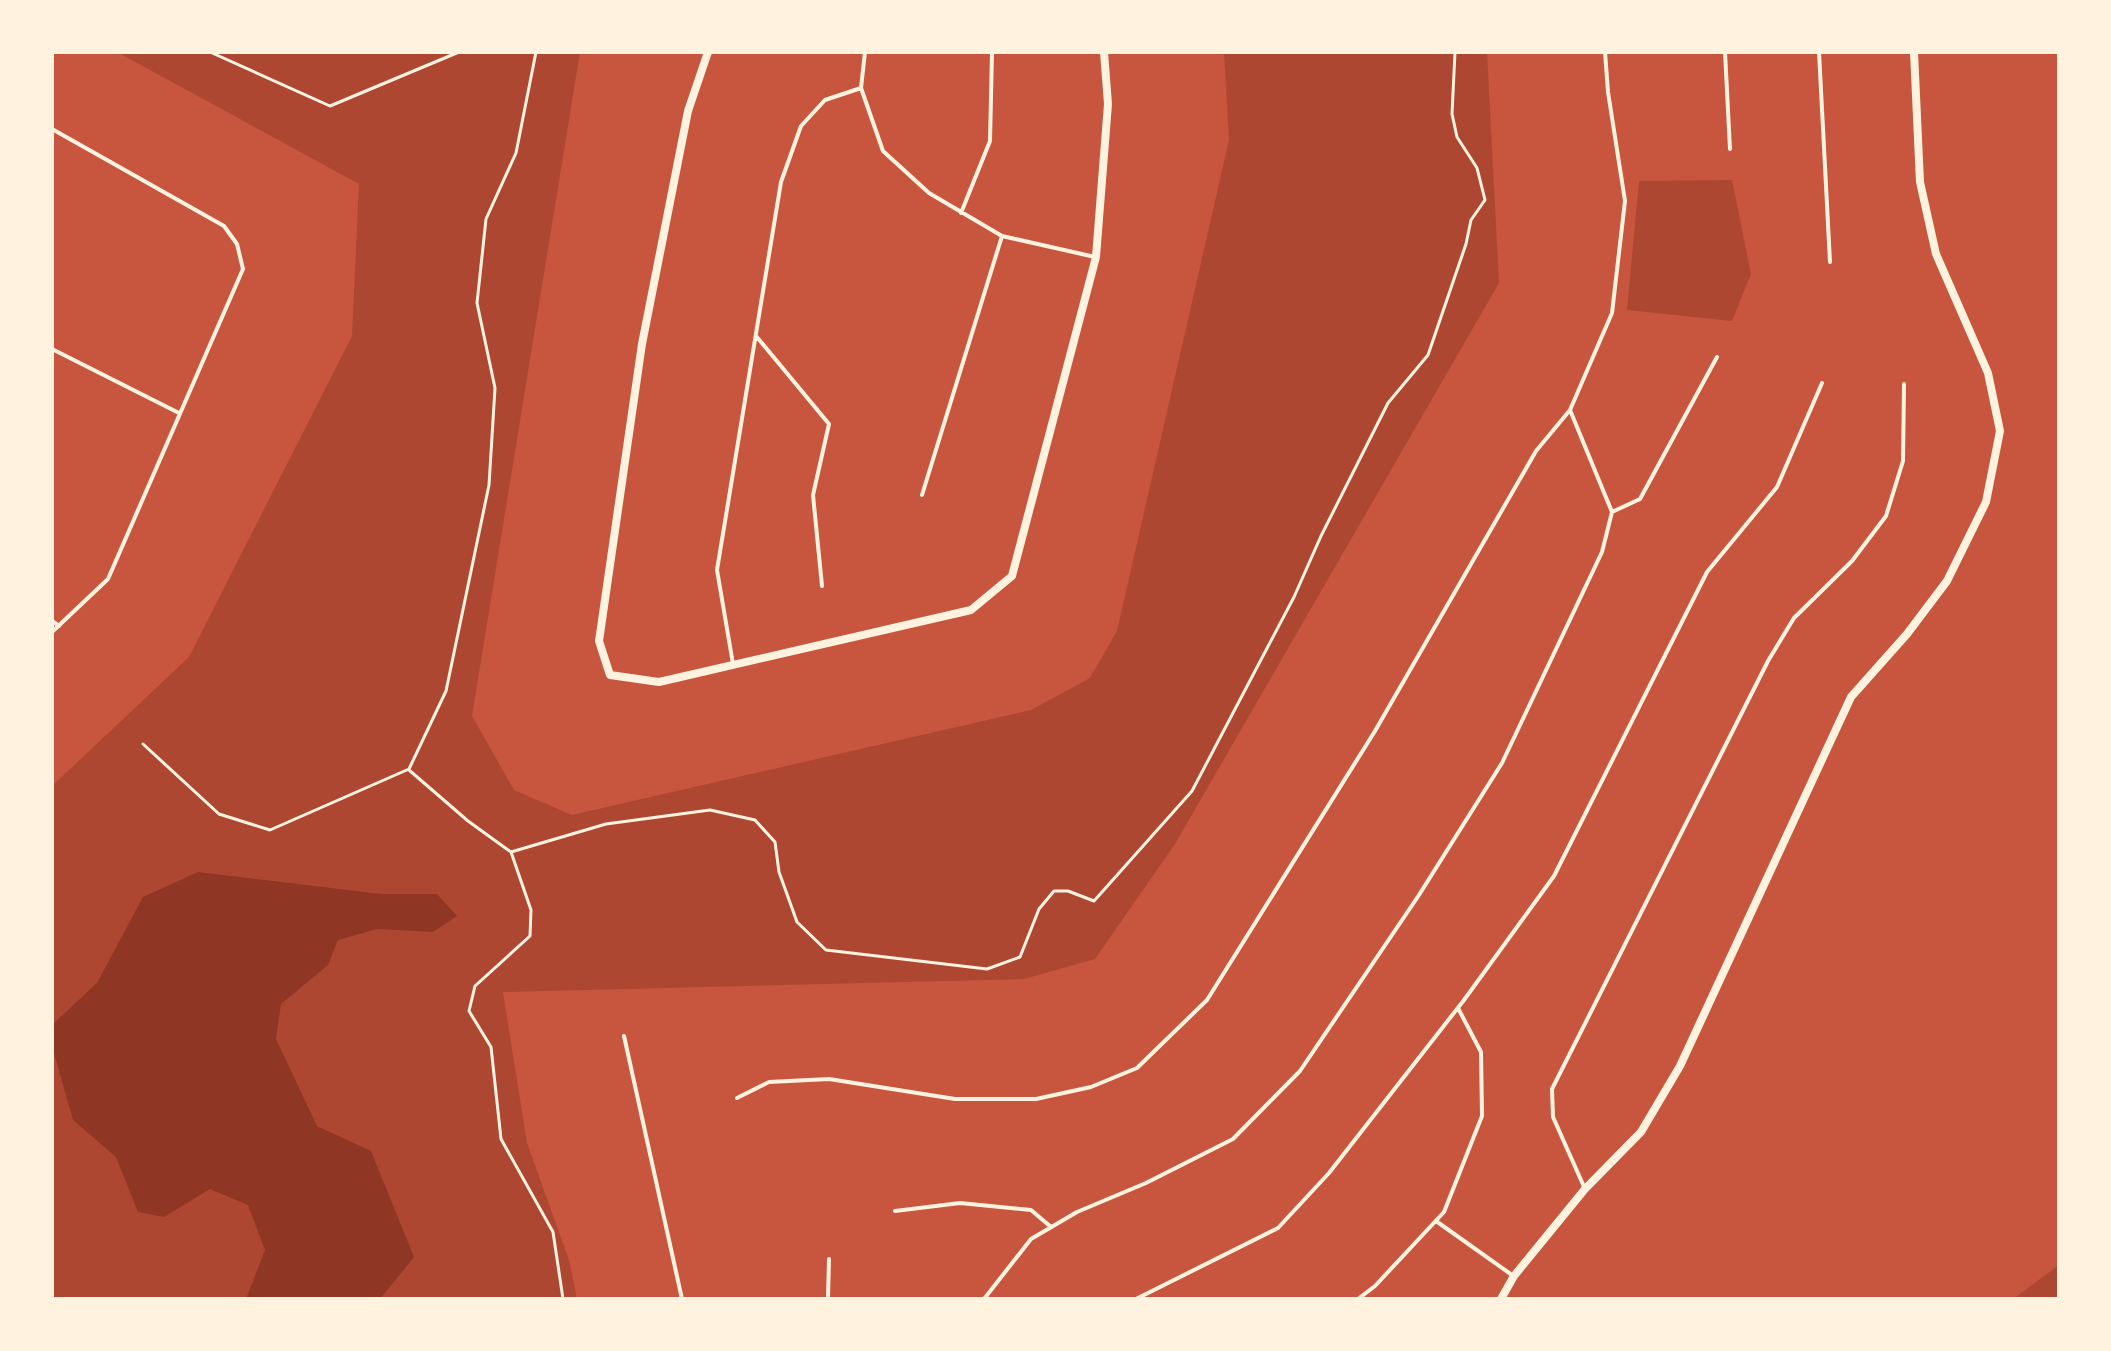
<svg xmlns="http://www.w3.org/2000/svg" width="2111" height="1351" font-family="'Roboto Serif',serif">
  <style>
    .green { fill: #ae4732 }
    .water { fill: #8f3625 }
    .lines { fill: none; stroke-linecap: round; stroke-linejoin: round }
    .path { stroke: #fff3e0; stroke-width: 3 }
    .service { stroke: #fff3e0; stroke-width: 4 }
    .minor { stroke: #fff3e0; stroke-width: 8 }
  </style>
  <rect width="100%" height="100%" fill="#c8553d"/>
  <path class="green" d="M117,52H580L472,716L514,790L572,815L1031,710L1090,678L1117,631L1229,140L1224,52H1487L1499,283L1175,844L1095,959L1024,979L503,992L527,1143L569,1260L577,1299H52V786L189,657L352,336L359,184Z
    M1732,180L1751,274L1732,321L1627,310L1639,181Z
    M2059,1265V1299H2013Z"/>
  <path class="water" d="M198,872L381,894H437L457,916L433,932L377,929L338,940L328,965L281,1004L276,1039L317,1126L371,1151L414,1257L380,1299H246L265,1250L248,1205L210,1189L164,1217L138,1212L116,1157L73,1120L52,1046V1025L97,983L143,897Z"/>
  <g class="lines">
    <path class="path" d="M210,52L330,106L459,52
      M143,744L219,814L270,830L409,769L446,691L489,485L495,388L477,303L486,219L516,153L536,52
      M409,770L468,821L511,852L531,910L530,936L475,986L469,1011L491,1047L501,1139L553,1232L563,1299
      M511,852L606,824L710,810L755,820L775,842L779,872L797,922L826,950L987,969L1020,957L1039,909L1054,891H1068L1094,901L1192,791L1294,597L1321,536L1388,403L1428,355L1466,244L1471,220L1485,200L1477,168L1457,137L1452,114L1455,52"/>
    <path class="service" d="M865,52L861,88L883,151L929,193L1002,236L1095,257
      M1725,52L1730,149
      M1819,52L1830,262
      M52,129L224,226L237,244L243,269L108,579L52,632
      M961,213L990,141L992,52
      M756,336L829,424L813,495L822,586
      M52,349L179,413
      M922,495L1002,236
      M1612,512L1640,499L1717,357
      M52,621L59,626
      M733,664L717,570L781,182L801,126L825,100L861,88
      M624,1036L682,1299
      M737,1098L769,1082L829,1079L955,1099H1036L1091,1087L1137,1068L1207,1000L1375,731L1536,451L1570,410L1612,313L1625,201L1608,92L1605,52
      M1585,1189L1553,1117L1552,1089L1768,661L1794,618L1852,561L1886,516L1903,461L1904,384
      M895,1211L960,1203L1031,1210L1051,1227
      M1436,1221L1512,1275
      M828,1299L829,1259
      M984,1299L1031,1239L1077,1212L1146,1183L1233,1139L1300,1071L1419,895L1502,763L1602,552L1612,512L1570,410
      M1136,1299L1278,1228L1329,1173L1464,1000L1554,876L1707,572L1777,487L1822,383
      M1358,1299L1375,1286L1444,1212L1482,1116L1481,1052L1458,1008"/>
    <path class="minor" d="M708,52L688,111L642,344L599,641L610,675L659,682L971,610L1012,576L1096,257L1108,104L1104,52
      M1501,1299L1514,1276L1585,1189L1641,1132L1680,1066L1851,697L1907,634L1947,581L1986,502L2000,431L1988,373L1936,254L1920,182L1914,52"/>
  </g>
  <rect width="2111" height="1351" fill="none" stroke="#fff3e0" stroke-width="108"/>
</svg>
